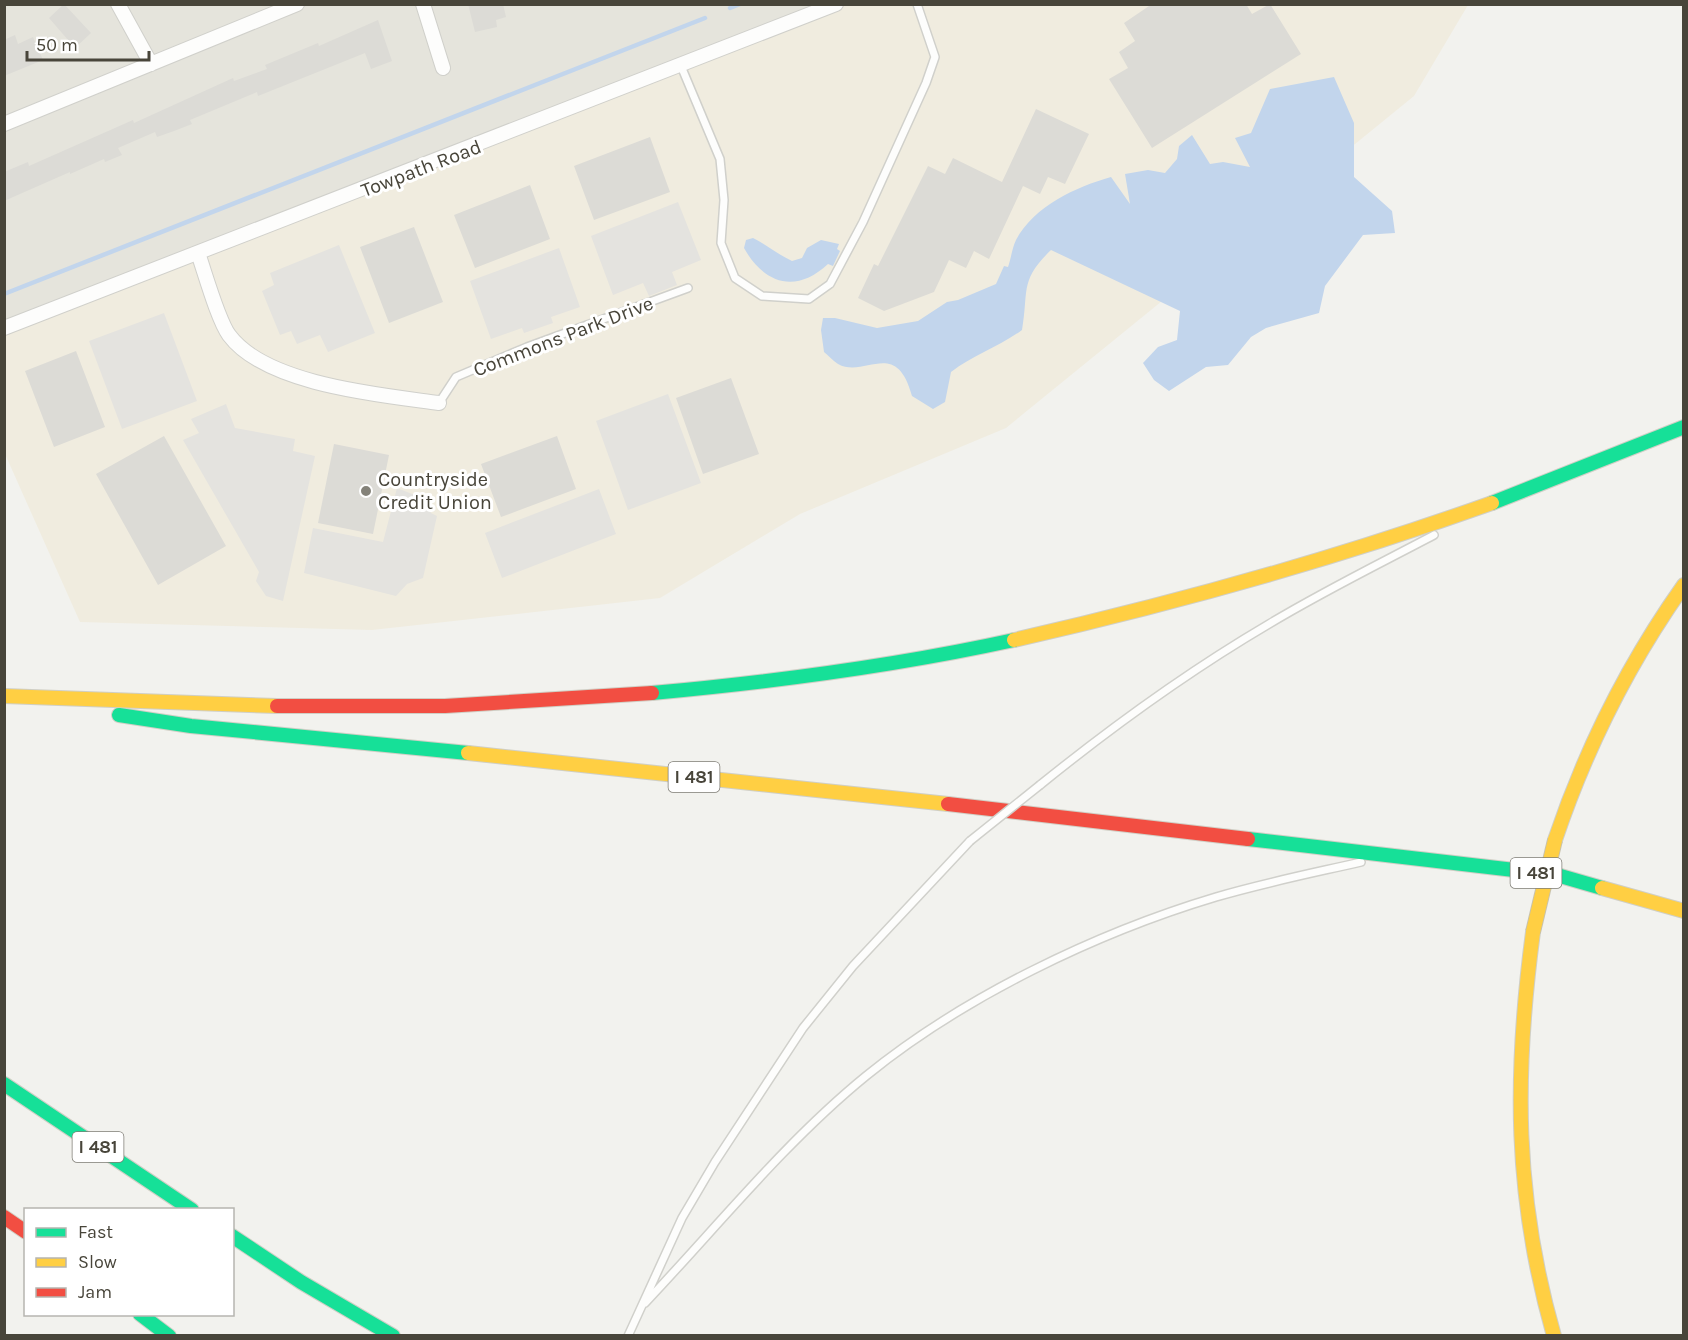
<svg xmlns="http://www.w3.org/2000/svg" width="1688" height="1340" font-family="Karla,sans-serif">
  <style>
    .residential { fill: #e5e4dc }
    .commercial { fill: #f0ecdf }
    .parking { fill: #e4e3df }
    .water { fill: #c2d5ec }
    .lines { fill: none; stroke-linecap: round; stroke-linejoin: round }
    .stream { stroke: #c2d5ec; stroke-width: 4.5 }
    .building { fill: #dcdbd6 }
    .lane-casing { stroke: #d0d0cb; stroke-width: 10 }
    .street-casing { stroke: #d0d0cb; stroke-width: 16 }
    .fast-casing { stroke: #d0cfc5; stroke-width: 16 }
    .slow-casing { stroke: #d0cfc5; stroke-width: 16 }
    .jam-casing { stroke: #d0cfc5; stroke-width: 16 }
    .lane { stroke: #fdfdfc; stroke-width: 7 }
    .street { stroke: #fdfdfc; stroke-width: 14 }
    .fast { stroke: #16e098; stroke-width: 14 }
    .slow { stroke: #ffcf43; stroke-width: 14 }
    .jam { stroke: #f24e42; stroke-width: 14 }
    .lane-bridge-casing { stroke: #d0d0cb; stroke-width: 10; stroke-linecap: butt }
    .slow-bridge-casing { stroke: #c8c2ab; stroke-width: 16; stroke-linecap: butt }
    .lane-bridge { stroke: #fdfdfc; stroke-width: 7 }
    .slow-bridge { stroke: #ffcf43; stroke-width: 14 }
    .poi-dot { fill: #848279; stroke: #fff; stroke-width: 2 }
    .labels { text-anchor: middle; stroke-width: 6; stroke-linejoin: round; paint-order: stroke }
    .shield { fill: #fff; stroke: #7f7d75; stroke-width: 1.5 }
    .shield-label { font-size: 18px; font-weight: bold; fill: #48453a }
    .street-label { font-size: 20px; fill: #48453a; stroke: #fff }
    .poi-label { font-size: 20px; fill: #48453a; stroke: #fff; text-anchor: start }
  </style>
  <rect width="100%" height="100%" fill="#f2f2ee"/>
  <path class="residential" d="M5,5H836L5,328Z"/>
  <path class="commercial" d="M836,5H1468L1414,96L1006,428L800,514L660,598L372,630L80,622L5,454L4,329Z"/>
  <path class="parking" d="M678,202L701,260L672,272L677,285L649,296L643,283L613,295L591,236Z
    M339,245L375,333L328,352L320,335L297,344L291,331L280,335L262,291L274,285L270,273Z
    M559,248L580,307L551,317L553,323L524,333L522,328L491,339L470,281Z
    M164,313L197,401L122,429L89,341Z
    M668,394L701,483L628,510L596,421Z
    M226,404L235,428L295,439L293,451L315,456L283,601L266,596L256,581L259,572L183,440L199,433L191,419Z
    M397,488L422,498L431,513L437,516L423,578L407,584L396,596L304,573L313,528L383,542Z
    M599,489L616,534L502,578L485,533Z"/>
  <path class="water" d="M1334,77L1354,123V177L1392,211L1395,233L1363,235L1325,286L1319,313L1266,328L1251,337L1228,365L1206,367L1169,391L1154,380L1143,363L1158,347L1177,340L1180,311L1051,250C1019,281 1029,290 1022,330C999,347 973,355 951,372L945,402L933,409L912,396C896,337 865,379 838,364C833,361 828,355 824,352L821,330L823,318H835L877,328L918,321L947,302L958,300L996,284L1004,266L1008,267C1011,259 1012,248 1016,240C1034,206 1076,187 1111,177L1130,204L1125,174L1148,170L1165,173L1177,159L1179,146L1192,135L1210,164L1223,162L1250,167L1235,138L1251,133L1270,89Z
    M753,238C767,245 777,254 792,261L802,258L807,248L821,240L839,244L837,249L840,251L833,266L828,264C796,294 764,284 744,248L746,240Z"/>
  <g class="lines">
    <path class="stream" d="M730,8L740,4
      M4,294L705,18"/>
  </g>
  <path class="building" d="M64,4L91,33L75,48L49,18Z
    M468,4H503L506,17L496,20L497,27L475,32Z
    M1152,4H1246L1252,14L1270,4L1301,54L1152,148L1109,79L1128,68L1119,52L1135,41L1124,23Z
    M378,20L392,61L371,69L365,53L258,96L257,92L190,120L192,124L174,131L157,137L155,132L118,148L122,155L105,162L104,159L70,174V172L4,201V172L28,162L29,166L133,120L134,123L233,78L234,81L267,69L265,65L318,43L319,46Z
    M15,35L18,44L33,37L43,60L4,76V40Z
    M1036,109L1089,134L1065,184L1048,177L1040,194L1023,186L989,259L974,251L966,268L949,260L934,292L884,311L858,298L874,264L878,266L928,166L945,174L953,158L1002,182Z
    M650,137L670,192L594,220L574,166Z
    M530,185L550,239L475,268L454,215Z
    M414,227L443,302L389,323L360,247Z
    M76,351L105,427L54,447L25,371Z
    M731,378L759,454L703,474L676,398Z
    M164,436L226,546L158,585L96,474Z
    M557,436L576,489L501,517L481,464Z
    M334,444L389,455L373,534L318,523Z"/>
  <g class="lines">
    <defs>
      <path id="lane" d="M681,66L720,159L724,200L721,243L735,278L762,296L809,299L830,284L863,222L926,83L935,57L917,4
        M439,403L456,377L527,347L688,288
        M1040,785C1113,726 1189,671 1269,624C1322,592 1379,564 1434,535
        M645,1303C717,1227 785,1142 866,1076C963,997 1096,933 1216,897C1263,883 1313,873 1361,862
        M628,1336L682,1218L715,1162L803,1028L853,966L970,841"/>
      <path id="street" d="M118,4L151,64
        M423,4L443,68
        M4,124L297,4
        M198,253C205,273 218,320 229,335C266,385 381,395 439,403
        M4,328L836,4"/>
      <path id="fast" d="M1492,503L1684,427
        M652,693C773,682 895,666 1014,640
        M119,715L191,726L468,753
        M1248,839L1557,875L1602,888
        M4,1084L192,1210
        M232,1236L301,1282L393,1336
        M140,1314L169,1336"/>
      <path id="slow" d="M1014,640C1176,603 1335,559 1492,503
        M4,696L277,706
        M468,753L948,804
        M1555,840C1586,748 1628,664 1684,585
        M1602,888L1684,911
        M1533,932C1514,1075 1514,1196 1554,1336"/>
      <path id="jam" d="M277,706H445L652,693
        M948,804L1248,839
        M4,1217L26,1232"/>
    </defs>
    <use href="#lane" class="lane-casing"/>
    <use href="#street" class="street-casing"/>
    <use href="#fast" class="fast-casing"/>
    <use href="#slow" class="slow-casing"/>
    <use href="#jam" class="jam-casing"/>
    <use href="#lane" class="lane"/>
    <use href="#street" class="street"/>
    <use href="#fast" class="fast"/>
    <use href="#slow" class="slow"/>
    <use href="#jam" class="jam"/>
    <defs>
      <path id="lane-bridge" d="M970,841L1040,785"/>
      <path id="slow-bridge" d="M1533,932L1555,840"/>
    </defs>
    <use href="#lane-bridge" class="lane-bridge-casing"/>
    <use href="#slow-bridge" class="slow-bridge-casing"/>
    <use href="#lane-bridge" class="lane-bridge"/>
    <use href="#slow-bridge" class="slow-bridge"/>
  </g>
  <circle class="poi-dot" cx="366" cy="491" r="6"/>
  <g class="labels">
    <g class="shield">
      <rect x="668.5" y="762" width="51" height="30" rx="4.5"/>
      <rect x="1510.5" y="858" width="51" height="30" rx="4.5"/>
      <rect x="72.5" y="1132" width="51" height="30" rx="4.5"/>
    </g>
    <g class="shield-label">
      <text x="694" y="783">I 481</text>
      <text x="1536" y="879">I 481</text>
      <text x="98" y="1153">I 481</text>
    </g>
    <g class="street-label">
      <text transform="translate(421 168) rotate(-21)" y="7">Towpath Road</text>
      <text transform="translate(563 336) rotate(-21)" y="7">Commons Park Drive</text>
    </g>
    <g class="poi-label">
      <text x="378" y="486">Countryside<tspan x="378" dy="23">Credit Union</tspan></text>
    </g>
  </g>
  <rect width="1688" height="1340" fill="none" stroke="#48453a" stroke-width="12"/>
  <rect x="24" y="1208" width="210" height="108" fill="#ffffff" stroke="#b6b5b0" stroke-width="1.5"/>
  <rect x="36" y="1228" width="30" height="9" fill="#16e098" stroke="#b6b5b0" stroke-width="1.5"/>
  <text x="78" y="1238" font-size="18" fill="#48453a">Fast</text>
  <rect x="36" y="1258" width="30" height="9" fill="#ffcf43" stroke="#b6b5b0" stroke-width="1.5"/>
  <text x="78" y="1268" font-size="18" fill="#48453a">Slow</text>
  <rect x="36" y="1288" width="30" height="9" fill="#f24e42" stroke="#b6b5b0" stroke-width="1.5"/>
  <text x="78" y="1298" font-size="18" fill="#48453a">Jam</text>
  <path d="M27 51v9h122v-9" fill="none" stroke="#48453a" stroke-width="3"/>
  <text x="36" y="51" font-size="18" fill="#48453a" stroke="#ffffff" stroke-width="4.5" paint-order="stroke">50 m</text>
</svg>
